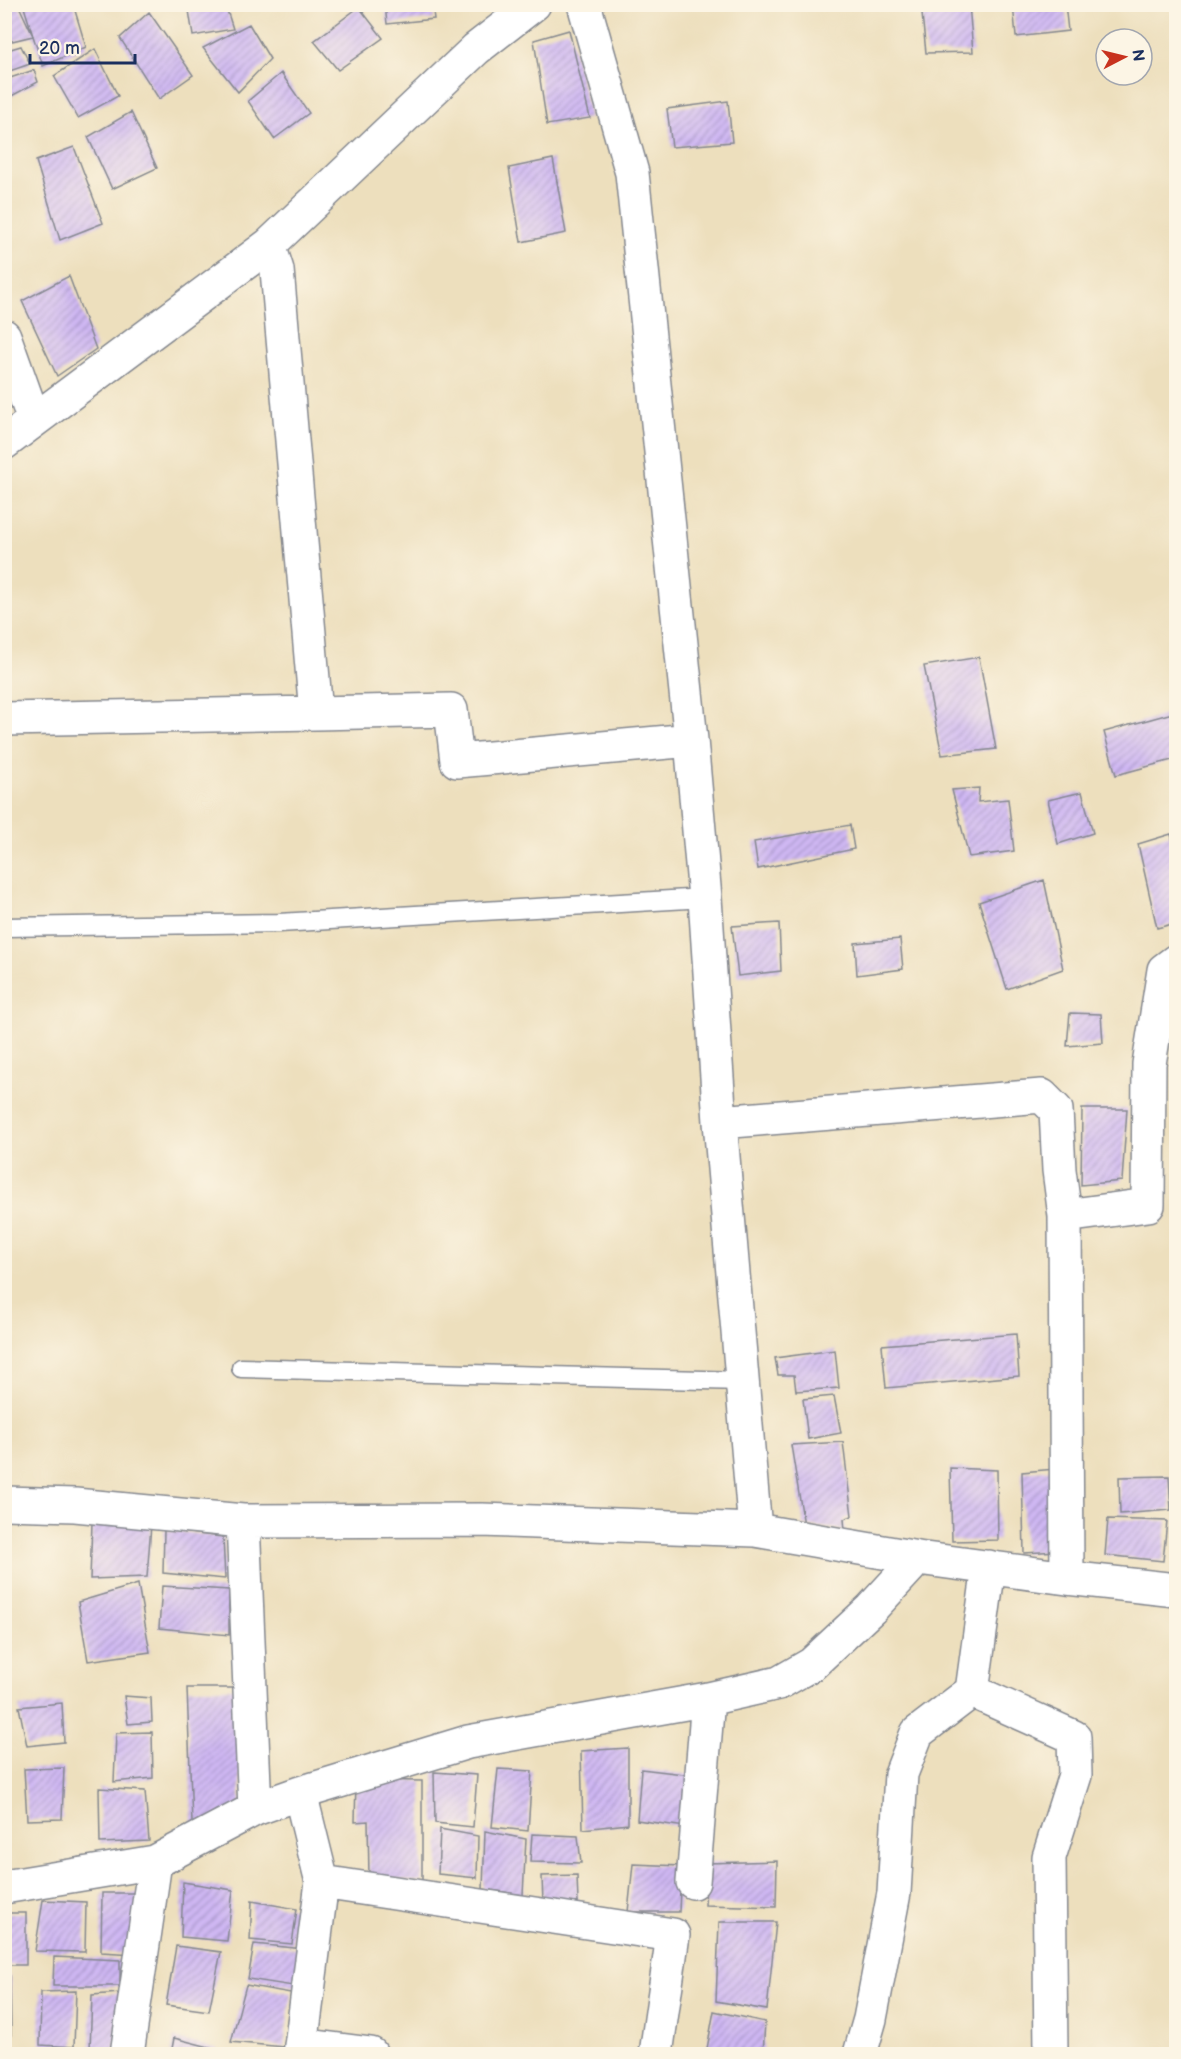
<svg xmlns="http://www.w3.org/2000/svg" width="1181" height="2059" font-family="'Balsamiq Sans',sans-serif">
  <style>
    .building { fill: url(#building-hatch) }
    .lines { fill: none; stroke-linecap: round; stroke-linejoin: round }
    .lane-casing { stroke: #84878e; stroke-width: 21 }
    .street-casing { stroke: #84878e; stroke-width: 36 }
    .lane { stroke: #fff; stroke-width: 18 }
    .street { stroke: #fff; stroke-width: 33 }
  </style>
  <defs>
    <pattern id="building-hatch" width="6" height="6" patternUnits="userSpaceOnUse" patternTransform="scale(1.5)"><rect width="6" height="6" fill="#cfb7f3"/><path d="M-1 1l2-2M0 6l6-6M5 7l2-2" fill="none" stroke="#a795c8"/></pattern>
  </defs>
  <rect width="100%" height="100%" fill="#fcf5e5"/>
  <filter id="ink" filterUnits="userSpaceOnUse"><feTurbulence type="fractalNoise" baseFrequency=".0167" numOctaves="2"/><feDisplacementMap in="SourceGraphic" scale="12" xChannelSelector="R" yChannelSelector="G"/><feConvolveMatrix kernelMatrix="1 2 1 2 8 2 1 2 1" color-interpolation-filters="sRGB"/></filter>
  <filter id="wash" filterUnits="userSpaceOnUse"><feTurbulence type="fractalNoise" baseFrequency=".008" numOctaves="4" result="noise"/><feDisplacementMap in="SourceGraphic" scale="24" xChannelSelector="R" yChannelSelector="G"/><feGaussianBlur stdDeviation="1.35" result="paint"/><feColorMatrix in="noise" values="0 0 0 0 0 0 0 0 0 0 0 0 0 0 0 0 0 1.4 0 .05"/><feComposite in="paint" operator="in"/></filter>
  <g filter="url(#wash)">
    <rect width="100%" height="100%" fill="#eddfbd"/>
    <g id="blocks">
      <path class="building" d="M4,4H18L33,36L23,4H73L86,47L43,66L33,36L4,43Z
        M188,4H225L233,29L193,36Z
        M385,4H432L434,19L387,24Z
        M452,4H489V6L452,11Z
        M921,4H969L973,52L926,53Z
        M1013,4H1065L1068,31L1016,37Z
        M359,7L383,38L338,70L314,41Z
        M149,12L193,75L159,99L120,38Z
        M249,24L270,59L238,92L203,48Z
        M569,30L590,118L547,125L534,40Z
        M21,46L30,64L4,73V51Z
        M95,49L118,96L78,118L54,76Z
        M34,70L38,82L4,100V80Z
        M281,73L309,113L274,139L248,101Z
        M728,101L732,142L672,147L667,109Z
        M131,112L157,168L112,189L88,137Z
        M74,147L103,223L60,240L36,161Z
        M553,159L566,233L521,242L509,168Z
        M69,276L96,349L57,376L22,301Z
        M979,657L996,749L942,755L924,666Z
        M1176,712V759L1116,775L1104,732Z
        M979,788L978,802L1008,799L1014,851L969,857L952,790Z
        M1082,792L1093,833L1058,844L1048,800Z
        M850,825L854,849L758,869L754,842Z
        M1171,834L1176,854V923L1157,928L1138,844Z
        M1044,880L1063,969L1007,989L979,902Z
        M779,923L781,971L738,976L732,926Z
        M900,939L903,969L857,975L855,943Z
        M1070,1013L1101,1014L1103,1043L1067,1046Z
        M1082,1109H1127L1122,1181L1081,1185Z
        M1016,1334L1019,1376L886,1388L882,1345Z
        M835,1350L839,1388L796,1391L794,1375H778L775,1358Z
        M834,1396L841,1433L808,1439L803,1399Z
        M843,1442L852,1516L844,1519L845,1530L804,1525L791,1445Z
        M950,1468L997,1470L998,1540L952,1541Z
        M1055,1469L1058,1551L1024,1553L1022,1472Z
        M1169,1476L1171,1510L1120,1514L1119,1477Z
        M1108,1519L1167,1521L1163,1561L1105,1555Z
        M92,1522L151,1525L147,1577L90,1579Z
        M164,1530L223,1537L225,1579L163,1573Z
        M138,1584L150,1652L88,1661L78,1602Z
        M162,1586L229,1590V1635L159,1628Z
        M187,1688H240V1817L192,1823Z
        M124,1696L151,1698L152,1722L128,1724Z
        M62,1703L64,1742L27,1746L19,1707Z
        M152,1732L153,1778L114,1782L116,1733Z
        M628,1748V1824L583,1829L581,1751Z
        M64,1768L62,1819L27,1820L24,1769Z
        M498,1769L532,1771L528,1831L492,1827Z
        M641,1769L692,1775V1828L637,1820Z
        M434,1772L477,1775L473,1827L435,1823Z
        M356,1780L422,1781V1882L369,1877L368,1821L355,1822Z
        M99,1788L145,1791L149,1841L100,1843Z
        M440,1829L478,1836L477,1878L438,1874Z
        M485,1831L526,1839L523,1895L483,1889Z
        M532,1834L578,1836L581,1863L530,1862Z
        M777,1861L776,1907L705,1905L707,1863Z
        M633,1864L681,1866L679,1912H628Z
        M577,1875L578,1903H543L542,1876Z
        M183,1882L233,1890L227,1941L181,1937Z
        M102,1893H138L135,1954L101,1952Z
        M43,1900L86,1902L85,1952L35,1951Z
        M252,1901L297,1909L292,1944L250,1940Z
        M4,1913H26V1965H4Z
        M719,1922H776L767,2010L716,2001Z
        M254,1944L304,1949L299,1987L248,1979Z
        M176,1946L221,1952L209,2011L166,2005Z
        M54,1957L120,1960V1986H53Z
        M4,1976H10L11,2035H4Z
        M246,1985L291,1993L284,2047L231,2042Z
        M76,1991L74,2047L40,2045L41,1992Z
        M121,1993L114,2054L90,2050L92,1995Z
        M714,2011L765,2022L763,2054H706Z
        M174,2038L217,2049L216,2054H171Z"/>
    </g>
  </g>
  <g filter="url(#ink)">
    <use href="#blocks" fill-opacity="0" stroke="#84878e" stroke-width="1.5"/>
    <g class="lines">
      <defs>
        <path id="lane" d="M4,927L279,923L705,898
          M241,1368L742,1381"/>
        <path id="street" d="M584,4L632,173L691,740L705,898L720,1122L755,1530
          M269,245L277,270L316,713L451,710L457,761L691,740
          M4,336L34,420
          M4,443L269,245L476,49L534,4
          M4,719L316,713
          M720,1122L1042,1096L1056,1110L1059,1170L1065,1216L1148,1205L1149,1064L1164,970L1176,961
          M1065,1216L1067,1578
          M4,1503L75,1505L243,1521L482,1520L755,1530L918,1558L1067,1578L1176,1590
          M243,1521L255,1809
          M972,1691L1074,1737L1075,1775L1049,1857L1051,2054
          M300,1793L322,1882L300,2054
          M322,1882L673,1935L656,2054
          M693,1882L708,1699
          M4,1887L155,1862L255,1809L300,1793L468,1742L708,1699L779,1683L812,1664L871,1609L918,1558
          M301,2045L371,2054
          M127,2054L155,1862
          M860,2054L870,2019L894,1893L901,1774L917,1733L972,1691L989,1567"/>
      </defs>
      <use href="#lane" class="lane-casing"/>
      <use href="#street" class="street-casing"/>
      <use href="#lane" class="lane"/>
      <use href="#street" class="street"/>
    </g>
  </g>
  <rect width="1181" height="2059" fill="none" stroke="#fcf5e5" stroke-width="24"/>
  <g transform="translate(1124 57) rotate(83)"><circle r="28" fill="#fcf5e5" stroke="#a2a6af" stroke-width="1.5"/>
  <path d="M0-4.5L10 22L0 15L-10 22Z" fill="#c8321e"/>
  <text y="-9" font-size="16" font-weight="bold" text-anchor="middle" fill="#1b2f5e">N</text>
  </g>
  <path d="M30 54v9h105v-9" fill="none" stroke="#1b2f5e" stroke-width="3"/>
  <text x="39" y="54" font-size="18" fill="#1b2f5e" stroke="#fcf5e5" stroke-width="4.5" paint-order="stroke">20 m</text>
</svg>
